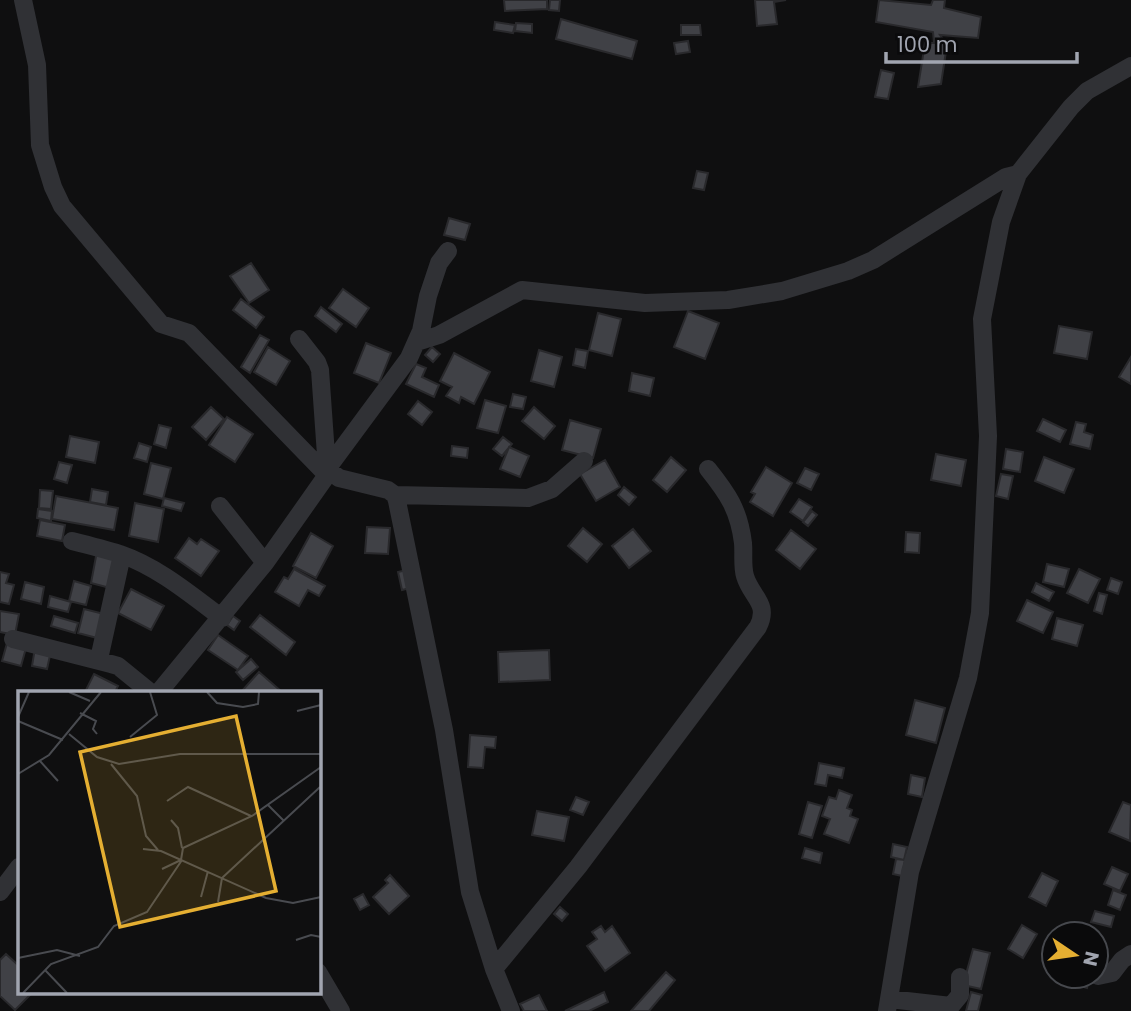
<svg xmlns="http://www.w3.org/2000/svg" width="1131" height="1011" font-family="Poppins,sans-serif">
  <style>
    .building { fill: #404146; stroke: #29292c; stroke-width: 2 }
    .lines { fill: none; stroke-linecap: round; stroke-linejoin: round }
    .minor { stroke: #303135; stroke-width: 18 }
    .inset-road { fill: none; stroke: #494b50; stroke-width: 2 }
    .view { fill: #e5af32; fill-opacity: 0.15; stroke: #e5af32; stroke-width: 3.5 }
    .inset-edge { fill: none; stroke: #a1a5b0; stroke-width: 3.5 }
  </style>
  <rect width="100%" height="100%" fill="#0f0f10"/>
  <path class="building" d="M504,0H547V9L505,11Z
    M550,0H560L559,11L549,10Z
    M755,0H786L774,2L777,24L757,26Z
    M879,0L931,5L933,0H945L944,8L981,17L978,38L940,35L947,45L941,84L918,87L925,43H934L933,32L876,22Z
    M561,19L637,41L632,59L556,39Z
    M495,22L515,25L513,33L494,30Z
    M516,23L532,24V33L515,31Z
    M681,25H700L701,35H681Z
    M688,41L690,52L676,54L674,43Z
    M881,70L894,73L888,99L875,97Z
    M697,171L708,173L704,190L693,188Z
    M449,218L470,224L465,240L444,235Z
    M251,263L269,290L249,303L230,276Z
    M343,289L369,308L356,327L329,308Z
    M241,299L264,317L256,328L233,310Z
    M321,307L342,324L336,332L315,316Z
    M688,311L719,323L705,359L674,347Z
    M598,313L621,319L612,356L589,350Z
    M1059,326L1092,332L1087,359L1054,353Z
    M260,335L269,340L250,373L241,367Z
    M366,343L391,353L379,383L354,373Z
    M268,347L290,361L276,385L254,372Z
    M432,347L440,354L433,362L425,355Z
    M576,349L588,351L585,368L573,365Z
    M539,350L562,357L554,387L531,381Z
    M454,353L490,372L474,404L461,397L459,403L446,396L452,387L440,381Z
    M1131,357V384L1119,377Z
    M416,364L426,368L422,377L439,385L434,397L406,384Z
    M632,373L654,378L650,396L629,391Z
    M513,394L526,397L523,409L510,407Z
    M485,400L506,406L498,433L477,428Z
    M418,401L432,412L422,425L408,414Z
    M211,407L224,419L206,440L192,427Z
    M534,407L555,426L544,439L522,421Z
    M227,417L253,434L235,462L209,445Z
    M1043,419L1066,430L1060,442L1037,431Z
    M570,420L601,429L593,458L562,450Z
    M1076,422L1086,424L1084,432L1093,435L1090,449L1070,444Z
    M159,425L171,428L166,448L154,444Z
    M70,436L99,442L95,463L66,457Z
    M503,437L512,444L502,456L493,449Z
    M139,443L151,447L147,462L134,458Z
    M452,446L468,448L467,458L451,456Z
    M509,447L529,456L520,477L500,469Z
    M1006,449L1023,452L1020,472L1003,469Z
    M936,454L966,460L961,486L931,480Z
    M671,457L686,470L667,492L653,480Z
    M1044,457L1074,469L1064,493L1035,481Z
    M605,460L620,487L596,501L580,474Z
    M59,462L72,465L67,483L54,479Z
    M151,463L171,468L163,499L144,494Z
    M766,467L792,483L773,516L750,502L755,494L751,492Z
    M805,468L819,474L811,490L797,483Z
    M1001,474L1013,476L1008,499L996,496Z
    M624,487L636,497L629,505L618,495Z
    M92,489L108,492L106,505L90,502Z
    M40,490L53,491L51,509L39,508Z
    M56,496L118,508L114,530L52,519Z
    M164,498L184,503L181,511L162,506Z
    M799,499L812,507L803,521L790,512Z
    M135,503L164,509L158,542L129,536Z
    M38,509L52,511L51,521L37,518Z
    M812,511L817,515L808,526L803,522Z
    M40,520L65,525L62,541L37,536Z
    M367,527L390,528L388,554L365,553Z
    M583,528L602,544L587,562L568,546Z
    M633,529L651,551L629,568L612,546Z
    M791,530L816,549L800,569L776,550Z
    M906,532L920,533L919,553L905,552Z
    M311,533L333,546L316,578L293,566Z
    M189,538L197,544L201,539L219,551L201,576L175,558Z
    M97,551L117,555L110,588L91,583Z
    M1047,564L1069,569L1064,587L1043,582Z
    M294,569L325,586L319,596L308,590L299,606L275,592L284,577L288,579Z
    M1079,569L1100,579L1088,603L1067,593Z
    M407,570L410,588L402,590L398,572Z
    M0,572L9,574L6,583L14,585L9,604L0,602Z
    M1111,578L1122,582L1118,594L1107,590Z
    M74,581L91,586L86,605L69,601Z
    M25,582L44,587L41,604L21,599Z
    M1036,583L1054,592L1049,601L1032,592Z
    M131,589L164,606L151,630L118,613Z
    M1099,593L1107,595L1102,614L1094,611Z
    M50,596L71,602L68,612L48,607Z
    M1027,600L1053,612L1043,633L1017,621Z
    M84,609L104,614L97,638L78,633Z
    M0,611L19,614L15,635L0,632Z
    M260,615L295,642L286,655L250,627Z
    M54,616L78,623L75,633L51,626Z
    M233,616L240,621L234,630L227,625Z
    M1057,618L1083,625L1077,646L1052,639Z
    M218,635L248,656L238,670L208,650Z
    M7,643L26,648L21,666L2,661Z
    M35,648L51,651L47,669L32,666Z
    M549,650L550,680L499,682L498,652Z
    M251,659L258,667L243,680L236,672Z
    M259,672L282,692H241Z
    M94,674L118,686L115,692H85Z
    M915,700L945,708L936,743L906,735Z
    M470,735L496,737L495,748L485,747L483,768L468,767Z
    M819,763L844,768L842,778L828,775L826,786L815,784Z
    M911,775L925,778L922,797L908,794Z
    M839,790L852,795L847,808L852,810L850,816L858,819L849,843L824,834L830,819L822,816L829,797L836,799Z
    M576,797L589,802L583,815L570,810Z
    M808,802L822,806L812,838L799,834Z
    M1123,802L1131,805L1130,841L1109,832Z
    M537,811L569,817L564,841L532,835Z
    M893,844L907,847L904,860L891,857Z
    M805,848L822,853L820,863L802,858Z
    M896,859L905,860L902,876L893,874Z
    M1112,867L1128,874L1120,891L1104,884Z
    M1042,873L1058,881L1046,906L1029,897Z
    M390,875L409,896L389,914L373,897L388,883L385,880Z
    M1113,890L1126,895L1120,910L1108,905Z
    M363,894L369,905L360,910L354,899Z
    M560,907L568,914L562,921L554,914Z
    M1095,911L1114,916L1111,927L1091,922Z
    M1022,925L1037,934L1023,958L1008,949Z
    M601,926L605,932L612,926L630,953L605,971L587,946L597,939L592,932Z
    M973,949L990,953L981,989L963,985Z
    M6,954L19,966V992H33L15,1010L0,996V960Z
    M666,972L675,980L649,1011H631Z
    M1070,976H1090L1087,988L1068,982Z
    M604,992L608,1002L589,1011H565Z
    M971,992L982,995L978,1011H966Z
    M539,995L547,1011H524L520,1004Z"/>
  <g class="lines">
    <path class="minor" d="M23,0L37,65L40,145L53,187L62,206L161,324L189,333L327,475
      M299,339L317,362L320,370L327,469L339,478L388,490L395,495L397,501L444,730L470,892L494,969L511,1011
      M417,342L439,335L522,290L645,303L728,300L782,291L848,271L873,260L1006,177L1018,174
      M395,495L528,498L552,489L584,461
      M220,506L265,563
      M72,541C88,545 104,549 120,554C158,567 190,594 222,618
      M13,639L111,664L118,666L150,692
      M99,659L122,555
      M159,692L265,563L327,475V469L409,358L421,331L428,296L439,263L448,251
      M0,892L19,867
      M494,969L578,867L758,627C770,603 751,597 745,576C742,566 744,554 743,543C739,510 728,494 708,469
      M318,972L341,1011
      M1098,976L1112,973L1122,960L1131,954
      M889,999L951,1006L960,995V977
      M887,1011L910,872L968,678L980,613L988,436L982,319L1001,222L1018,174L1071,107L1087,91L1131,66"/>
  </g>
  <g transform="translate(18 691)">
    <rect width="303" height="303" fill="#0f0f10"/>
    <path class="inset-road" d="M51,1L72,10M189,1L199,12L225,16L240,13L241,1M279,20L303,14M62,22L78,30L75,38L79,43M0,26L11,1M0,30L45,49M51,43L79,66L101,73L162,63H303M112,46L139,24L132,1M22,70L40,90M93,73L119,105L128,145L140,159M0,83L31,64L83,1M149,110L170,96L233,125M250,114L266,130M153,129L160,137L164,157M125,158L143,160L248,207L275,212L303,206M144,178L163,169L165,157L234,125L303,76M183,206L190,180M200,211L204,187L302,96M278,249L293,244L303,246M0,267L39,259L62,265M27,279L49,302M5,302L33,273L80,256L96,235L129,221L164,169"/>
    <path class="view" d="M218,25L258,200L102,236L62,61Z"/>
    <rect width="303" height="303" class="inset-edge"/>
  </g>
  <g transform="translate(1075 955) rotate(103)"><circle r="33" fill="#0a0a0b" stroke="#46484d" stroke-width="2"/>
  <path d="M0-5L12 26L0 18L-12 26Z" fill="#e5af32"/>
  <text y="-10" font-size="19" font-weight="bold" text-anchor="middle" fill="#a1a5b0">N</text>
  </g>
  <path d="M886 52v10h191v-10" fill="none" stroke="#a1a5b0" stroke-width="3.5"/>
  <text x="897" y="52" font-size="21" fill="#a1a5b0" stroke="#0a0a0b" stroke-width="5" paint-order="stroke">100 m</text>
</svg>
